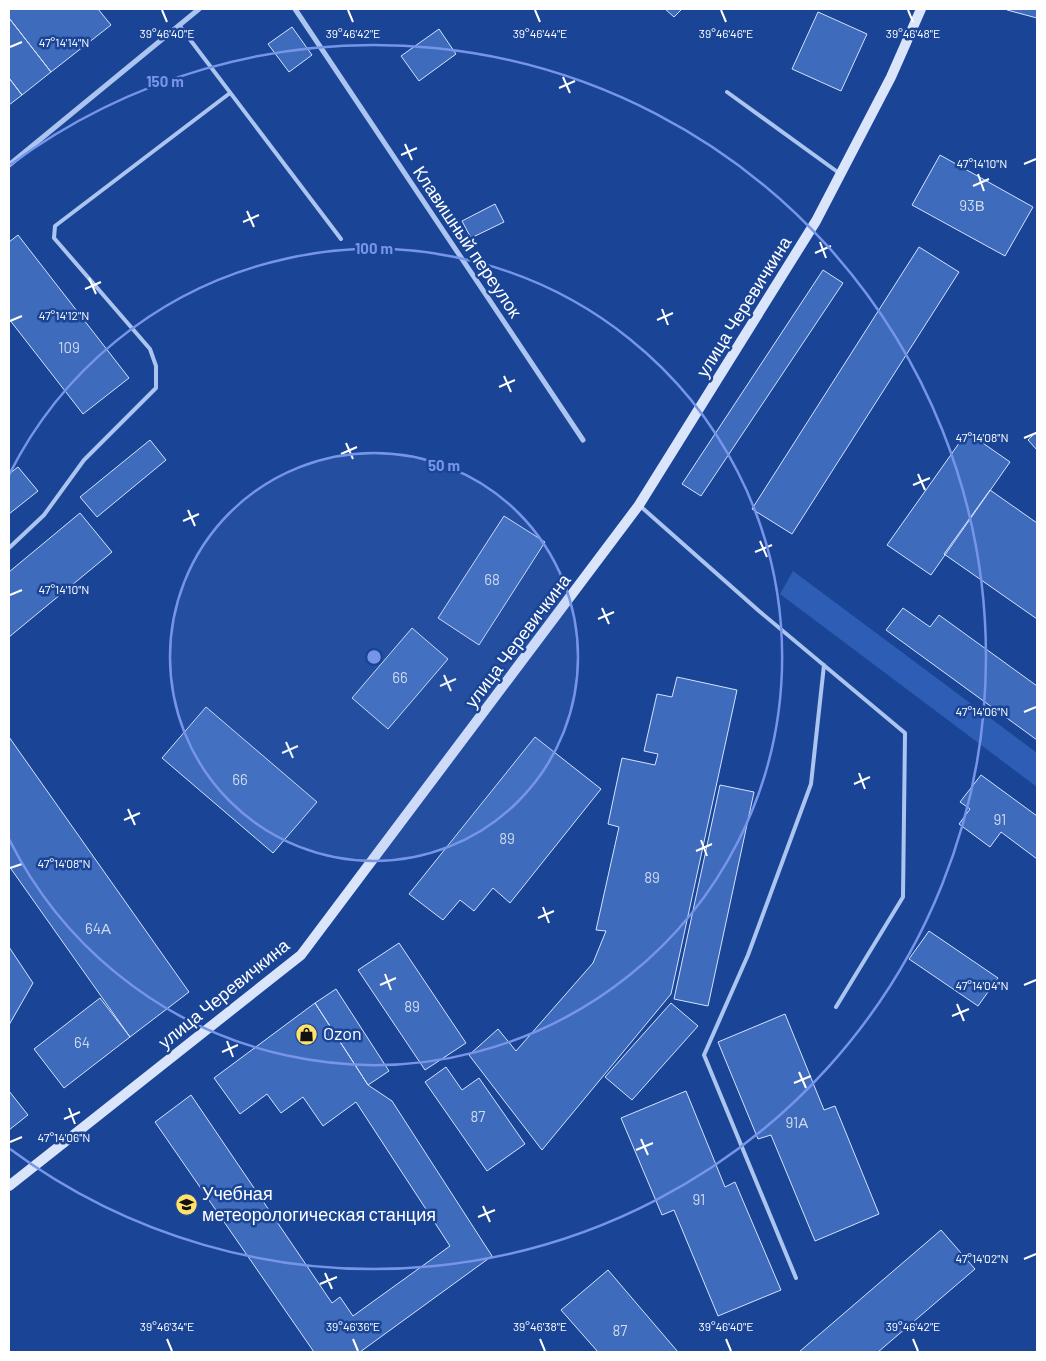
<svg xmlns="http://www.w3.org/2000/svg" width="1046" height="1361" font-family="Barlow,sans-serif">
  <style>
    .green { fill: #2d5db4 }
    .building { fill: #3e6bbc; stroke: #d3e2fb }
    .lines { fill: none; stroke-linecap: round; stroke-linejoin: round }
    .lane { stroke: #acc5f0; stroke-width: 4 }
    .street { stroke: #acc5f0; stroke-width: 5 }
    .secondary { stroke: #dae5fb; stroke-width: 10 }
    .ticks { fill: none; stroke: #fff; stroke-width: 2 }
    .ring { fill: none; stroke: #7795e8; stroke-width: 2.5 }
    .labels { text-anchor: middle; stroke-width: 5; stroke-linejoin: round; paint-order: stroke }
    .number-label { font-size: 15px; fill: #cfdaee }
    .street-label { font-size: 18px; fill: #fff; stroke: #1a4596 }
    .poi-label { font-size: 18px; fill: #fff; stroke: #1a4596; text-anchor: start }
    .ticks-label { font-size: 12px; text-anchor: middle; fill: #fff; stroke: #1a4596; stroke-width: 5; stroke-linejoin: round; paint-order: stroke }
    .centre { fill: #7795e8; stroke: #1a4596; stroke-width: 2.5 }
    .ring-label { font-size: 15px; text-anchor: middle; font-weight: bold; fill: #7795e8; stroke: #1a4596; stroke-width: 5; stroke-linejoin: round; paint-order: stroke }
  </style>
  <rect width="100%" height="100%" fill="#1a4596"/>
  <path class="green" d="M793,571L1037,753V787L780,594Z"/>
  <path class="building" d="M9,9H98L111,25L51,72L9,18Z
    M665,9H682L674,17Z
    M1008,9H1037V18L1007,10Z
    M818,12L867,34L841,91L792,69Z
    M9,18L51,72L22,95L9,78Z
    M292,27L312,55L289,72L268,44Z
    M439,29L456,54L419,81L401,56Z
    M9,78L22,95L9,105Z
    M940,155L1033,207L1005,256L912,205Z
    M495,204L504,222L471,238L462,221Z
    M18,235L129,378L83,414L9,319V242Z
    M919,247L959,272L792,534L752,509Z
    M823,270L843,283L701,496L682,484Z
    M1037,431V450L1028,440Z
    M967,432L1010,462L931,575L887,545Z
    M150,440L166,460L97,517L80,497Z
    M18,467L38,491L9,514V474Z
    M990,490L1037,523V619L944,554Z
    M80,513L112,552L9,637V572Z
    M504,516L545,542L479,645L438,618Z
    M903,608L930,627L939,615L1037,686V740L886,630Z
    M412,628L448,659L388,729L352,698Z
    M677,677L737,690L671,994L542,1150L469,1055L498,1029L516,1051L593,963L606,931L596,930L619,827L608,824L622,758L655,765L658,754L644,751L657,694L672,697Z
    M206,707L317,802L273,853L162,758Z
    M9,737L189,992L130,1037L9,866Z
    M535,737L601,789L510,903L493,888L474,911L460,900L443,920L409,894Z
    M981,775L1037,816V859L1001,832L990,847L959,824L970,809L960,802Z
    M720,785L754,792L708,1006L674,999Z
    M929,931L998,978L978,1006L909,959Z
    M399,943L466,1043L425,1070L358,970Z
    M9,947L33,983L9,1025Z
    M336,989L389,1071L368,1085L315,1003Z
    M100,998L130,1037L64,1088L34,1049Z
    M315,1003L368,1085L392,1101L492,1256L360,1352H314L155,1122L191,1095L332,1303L340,1297L353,1316L450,1246L356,1102L323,1126L303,1097L281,1113L267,1094L240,1114L214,1078Z
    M671,1003L698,1026L632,1100L605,1077Z
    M785,1014L824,1110L835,1106L879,1214L815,1241L771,1135L758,1139L718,1042Z
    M446,1067L462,1090L479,1078L525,1144L487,1171L425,1082Z
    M9,1091L28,1115L9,1130Z
    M686,1091L725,1187L735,1182L781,1290L718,1316L674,1210L662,1215L621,1118Z
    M941,1230L975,1269L878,1352H799Z
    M608,1270L678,1352H598L561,1310Z"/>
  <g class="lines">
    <path class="lane" d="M179,25L341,239
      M727,92L839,173
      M639,505L759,611L905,733L903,897L836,1007
      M9,548L44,515L84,460L156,388V366L150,349L54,238L55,226L230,93
      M796,1278L704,1055L748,955L811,784L824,665"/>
    <path class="street" d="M295,9L583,440
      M9,165L199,9"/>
    <path class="secondary" d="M9,1186L301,955L639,505L816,221L891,77L921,9"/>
  </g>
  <path class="ticks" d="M162,10L167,22M348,10L353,22M535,10L540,22M721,10L726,22M908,10L913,22M10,47L22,42M563,77L570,93M559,88L575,81M405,144L412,160M401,155L417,148M1024,164L1036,159M978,174L984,191M973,186L989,179M247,211L254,227M243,222L259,215M820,242L826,258M815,253L831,246M89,278L96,294M85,289L101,282M662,309L668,325M657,320L673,313M10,321L22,316M504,376L511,392M499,387L515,380M1024,438L1036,433M346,443L353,459M341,454L357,447M918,474L925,490M913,485L930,478M188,510L195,526M183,521L199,514M760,541L767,557M755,552L772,545M10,595L22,590M602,608L609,624M598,619L614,612M444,675L451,691M440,686L456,679M1024,712L1036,707M286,742L293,758M282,753L298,746M859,773L865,789M854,784L870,777M128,809L135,825M124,820L140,813M701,840L707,856M696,851L712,844M10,868L22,864M543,907L549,923M538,918L554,911M385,974L391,990M380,985L396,978M1024,985L1036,980M957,1004L964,1021M952,1016L969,1009M227,1041L233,1057M222,1052L238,1045M799,1072L806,1088M794,1083L811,1076M69,1108L75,1124M64,1119L80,1112M641,1139L648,1155M10,1142L22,1137M636,1150L653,1143M483,1206L490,1222M478,1217L495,1210M1024,1259L1036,1254M325,1273L332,1289M320,1284L337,1277M167,1339L172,1351M353,1339L358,1351M540,1339L545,1351M726,1339L731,1351M913,1339L918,1351"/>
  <circle cx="374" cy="657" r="204" fill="#7795e8" fill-opacity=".12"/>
  <g class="ring">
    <circle cx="374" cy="657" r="204"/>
    <path d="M9 475A408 408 0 1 1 9 839"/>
    <path d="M10 165A612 612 0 1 1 10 1149"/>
  </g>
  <defs>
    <symbol id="shop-disc" viewBox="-11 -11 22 22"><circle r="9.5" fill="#ffe16b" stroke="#1a4596"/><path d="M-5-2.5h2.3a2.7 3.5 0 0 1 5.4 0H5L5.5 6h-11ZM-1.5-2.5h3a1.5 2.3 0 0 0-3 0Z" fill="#111"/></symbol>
    <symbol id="school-disc" viewBox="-11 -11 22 22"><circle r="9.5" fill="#ffe16b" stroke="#1a4596"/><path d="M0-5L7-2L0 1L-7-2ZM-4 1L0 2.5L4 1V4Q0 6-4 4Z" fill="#111"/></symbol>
  </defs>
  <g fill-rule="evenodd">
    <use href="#shop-disc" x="294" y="1022" width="25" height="25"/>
    <use href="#school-disc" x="174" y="1192" width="25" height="25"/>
  </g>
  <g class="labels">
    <g class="number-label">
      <text x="972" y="211">93В</text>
      <text x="69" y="353">109</text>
      <text x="492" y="585">68</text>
      <text x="400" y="683">66</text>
      <text x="240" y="785">66</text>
      <text x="1000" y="825">91</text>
      <text x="507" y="844">89</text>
      <text x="652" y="883">89</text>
      <text x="98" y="934">64А</text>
      <text x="412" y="1012">89</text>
      <text x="82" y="1048">64</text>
      <text x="478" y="1122">87</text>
      <text x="797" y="1128">91А</text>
      <text x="699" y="1205">91</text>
      <text x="620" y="1336">87</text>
    </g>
    <g class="street-label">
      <text transform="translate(467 242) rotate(56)" y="6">Клавишный переулок</text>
      <text transform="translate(744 307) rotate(-58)" y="6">улица Черевичкина</text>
      <text transform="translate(518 641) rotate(-53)" y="6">улица Черевичкина</text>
      <text transform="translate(224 994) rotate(-39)" y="6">улица Черевичкина</text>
    </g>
    <g class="poi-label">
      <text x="323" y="1040">Ozon</text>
      <text x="202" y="1200">Учебная<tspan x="202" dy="21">метеорологическая станция</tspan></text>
    </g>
  </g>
  <g class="ticks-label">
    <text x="167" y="38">39°46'40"E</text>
    <text x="353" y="38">39°46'42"E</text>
    <text x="540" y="38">39°46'44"E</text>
    <text x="726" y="38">39°46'46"E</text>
    <text x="913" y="38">39°46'48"E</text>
    <text x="64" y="47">47°14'14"N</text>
    <text x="982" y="168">47°14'10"N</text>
    <text x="64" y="320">47°14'12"N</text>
    <text x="982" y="442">47°14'08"N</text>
    <text x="64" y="594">47°14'10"N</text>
    <text x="982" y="716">47°14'06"N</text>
    <text x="64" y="868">47°14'08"N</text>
    <text x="982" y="990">47°14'04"N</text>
    <text x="64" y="1142">47°14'06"N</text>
    <text x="982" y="1263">47°14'02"N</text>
    <text x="167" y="1331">39°46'34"E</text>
    <text x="353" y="1331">39°46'36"E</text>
    <text x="540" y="1331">39°46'38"E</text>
    <text x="726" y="1331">39°46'40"E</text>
    <text x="913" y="1331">39°46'42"E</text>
  </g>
  <circle cx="374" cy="657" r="8" class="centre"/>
  <g class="ring-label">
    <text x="165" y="87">150 m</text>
    <text x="374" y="254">100 m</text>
    <text x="444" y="471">50 m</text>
  </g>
  <rect width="1046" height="1361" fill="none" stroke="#ffffff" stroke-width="20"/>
</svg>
